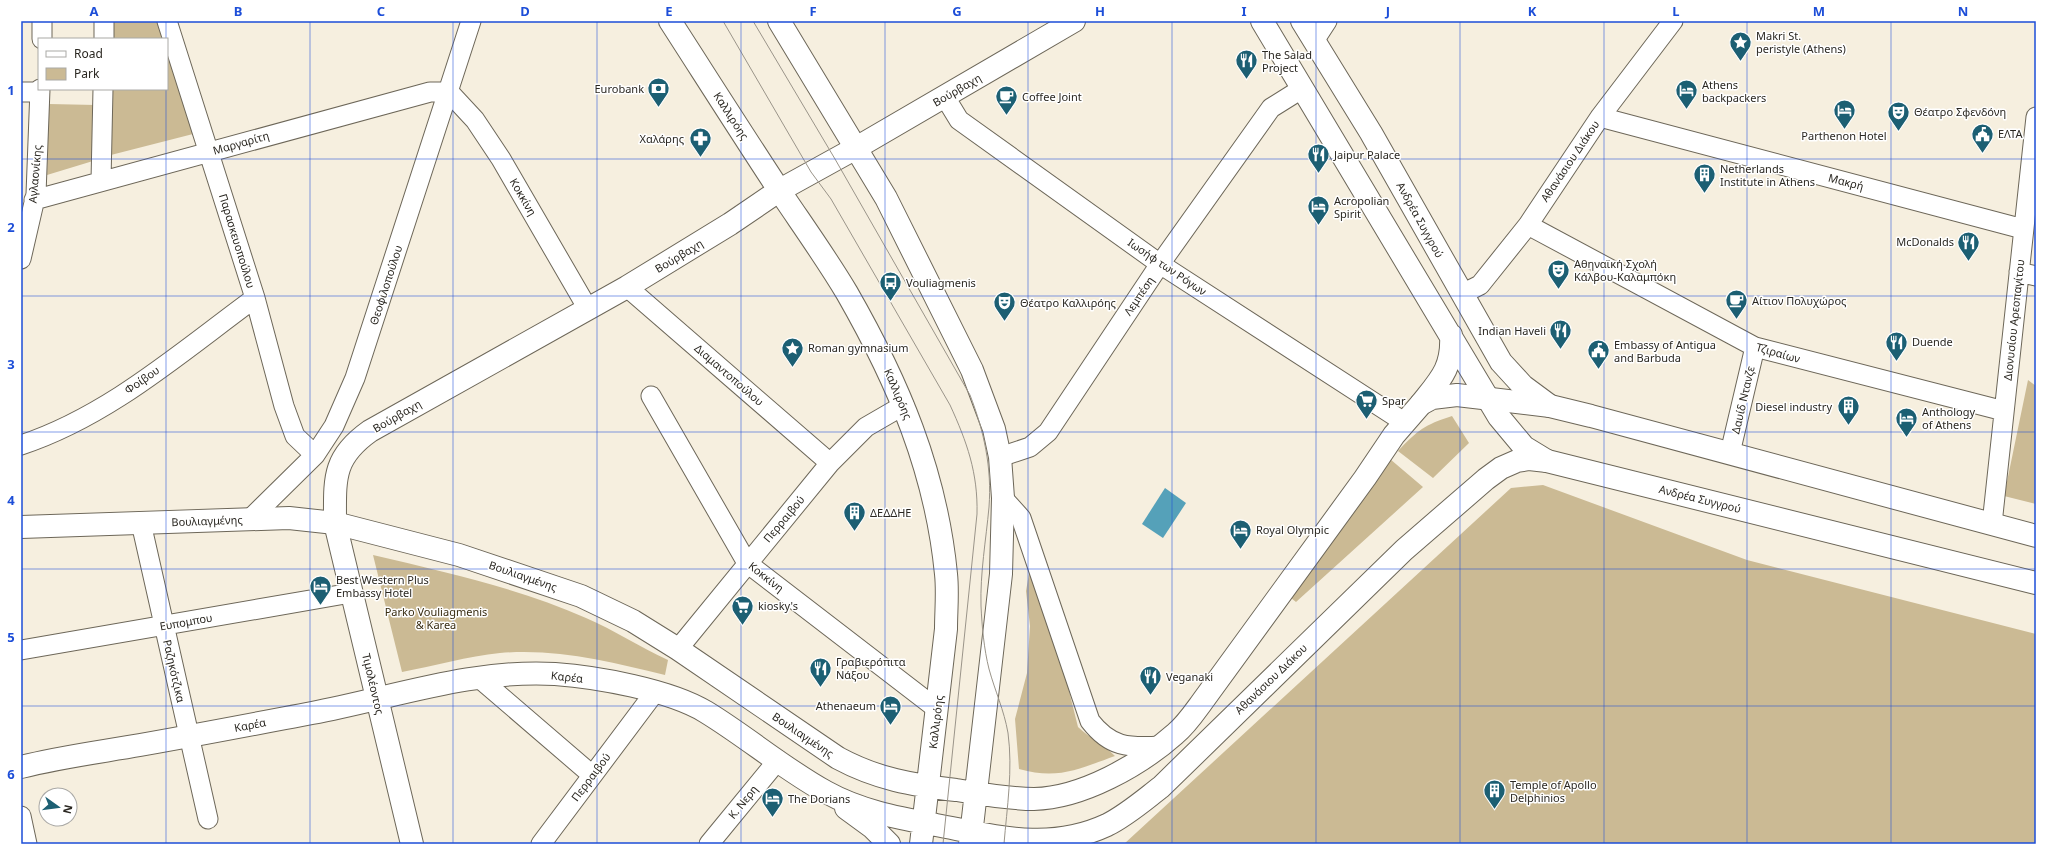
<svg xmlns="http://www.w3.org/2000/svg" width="2057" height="865" font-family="'Noto Sans',sans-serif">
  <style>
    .green { fill: #cbba94 }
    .water { fill: #55a1b9 }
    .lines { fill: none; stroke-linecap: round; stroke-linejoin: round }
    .street-casing { stroke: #6d6759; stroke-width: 21 }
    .secondary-casing { stroke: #6d6759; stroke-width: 24 }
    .primary-casing { stroke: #6d6759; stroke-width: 24 }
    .highway-casing { stroke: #6d6759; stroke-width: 24 }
    .street { stroke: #fff; stroke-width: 19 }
    .secondary { stroke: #fff; stroke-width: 22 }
    .primary { stroke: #fff; stroke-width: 22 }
    .highway { stroke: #fff; stroke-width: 22 }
    .tram { stroke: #9a9489; stroke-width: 1 }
    .grid { fill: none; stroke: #1d4ed8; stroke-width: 1; stroke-opacity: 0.55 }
    .labels { text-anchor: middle; stroke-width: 3; stroke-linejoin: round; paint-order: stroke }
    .poi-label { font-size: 11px; fill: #2a2721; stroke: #fff; text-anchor: start }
    .street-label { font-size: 11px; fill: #2a2721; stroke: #fff }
    .park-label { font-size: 11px; fill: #372b10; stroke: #fff }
    .neatline { fill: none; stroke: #1d4ed8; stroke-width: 1.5 }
    .grid-label { font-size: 13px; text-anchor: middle; font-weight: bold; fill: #1d4ed8 }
  </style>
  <rect width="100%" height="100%" fill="#f6efdf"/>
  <path class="green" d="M110,21H159L164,39H110Z
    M167,49L193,134L107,156L109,89H167Z
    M49,104L96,105L93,161L47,175Z
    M2028,380L2036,386V504L2004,496Z
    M1452,416L1469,443L1433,478L1398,451C1418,430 1424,425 1452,416Z
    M1390,459L1423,487L1296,602L1291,598Z
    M1543,485L1747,560L2036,634V844H1124L1511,488Z
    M373,555C445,572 518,588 586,618C614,630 640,647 668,660L665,675C611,662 557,648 500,653C468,656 434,666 402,672Z
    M1031,562L1037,563L1078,727C1090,738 1104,745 1115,756C1079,769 1058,780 1019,769L1015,719L1027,673L1030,626L1026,591Z"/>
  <path class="water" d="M1165,488L1186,503L1163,538L1142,524Z"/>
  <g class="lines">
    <defs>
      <path id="street" d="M167,21L255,298L284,406L295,436L315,455
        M42,39V21
        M104,39V21
        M1314,41L1327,21
        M21,92H40
        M945,97L959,120L1160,264L1404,422
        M1600,117L2023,229
        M101,181L103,89
        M34,200L430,92H449L475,120L501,159L588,309
        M1528,225L1755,347L2004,411
        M21,259L36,194L40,89
        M2019,272L2036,276
        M627,287L830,463
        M1462,294L1480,285L1528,225L1600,117L1673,21
        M651,396L747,563L937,709
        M21,445C109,416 181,352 255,298
        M1730,453L1755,347
        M1000,457L1030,447L1048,432L1160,264L1271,108L1303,88
        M1003,498L1021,518L1090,721C1110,747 1128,748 1160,746
        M249,520L315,455L334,426L355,378L471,21
        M141,523L208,819
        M1992,524L2036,117
        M678,649L830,463L866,427L904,405
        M21,650L351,593
        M478,677L592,775
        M21,816L27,844
        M541,844L655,692
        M709,844L778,760"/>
      <path id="secondary" d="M412,844L335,523C335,479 332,458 370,431L627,287L730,224L780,190L856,148L1074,21"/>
      <path id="primary" d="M670,21C708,80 746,140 785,199C806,230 828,261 847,293C898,382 936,471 946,574C948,592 946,611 946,629L921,844
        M779,21L886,198L972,370L994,429L1000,457L1003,498L1001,574L970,844
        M21,527L289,518L335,523L459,555L581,596L633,621L678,649L838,758C877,779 912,785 956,790C982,794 1009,799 1034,799C1082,798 1140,765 1175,734C1186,725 1194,713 1202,702L1365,478L1394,435L1421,404L1432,398L1457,395L1550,406L1591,416L2036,536
        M21,767C60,757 100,752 140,745C197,735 254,724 312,713C392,698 472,669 555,674C597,677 670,690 706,712C747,737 784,769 826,792C860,811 899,818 936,825C995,836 1049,852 1107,825C1127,815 1144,800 1161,787L1404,550L1486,479L1501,468L1517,461L1529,459L1547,461L2036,583
        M846,808L872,827L889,844"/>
      <path id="highway" d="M1262,21L1499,417L1524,447L1547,461
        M1302,21L1371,133L1501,362L1523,386L1550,406
        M1421,404C1440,380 1453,368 1451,335"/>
    </defs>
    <use href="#street" class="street-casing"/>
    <use href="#secondary" class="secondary-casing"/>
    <use href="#primary" class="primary-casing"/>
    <use href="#highway" class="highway-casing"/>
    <use href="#street" class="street"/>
    <use href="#secondary" class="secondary"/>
    <use href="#primary" class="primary"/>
    <use href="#highway" class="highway"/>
    <path class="tram" d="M723,21L811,172L831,199L950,405C967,442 978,473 977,514L943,844
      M753,21L835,159L970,395C984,431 992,468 989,507C986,540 980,573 981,606C982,627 984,649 989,669C995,691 1004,710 1008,733C1013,770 1007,807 1004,844"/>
  </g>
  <path class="grid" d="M166,21V39M310,21V844M453,21V844M597,21V844M741,21V844M885,21V844M1028,21V844M1172,21V844M1316,21V844M1460,21V844M1604,21V844M1747,21V844M1891,21V844M166,89V844M21,159H2036M21,296H2036M21,432H2036M21,569H2036M21,706H2036"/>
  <defs>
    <symbol id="sight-pin" viewBox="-11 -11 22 30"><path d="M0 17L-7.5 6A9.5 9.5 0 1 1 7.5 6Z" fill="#1c5f73" stroke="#fff"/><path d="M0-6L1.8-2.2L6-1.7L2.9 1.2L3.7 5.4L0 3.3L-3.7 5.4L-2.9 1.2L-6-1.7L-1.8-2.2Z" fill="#fff"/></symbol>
    <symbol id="restaurant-pin" viewBox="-11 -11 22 30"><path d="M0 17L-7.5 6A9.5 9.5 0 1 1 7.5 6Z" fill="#1c5f73" stroke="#fff"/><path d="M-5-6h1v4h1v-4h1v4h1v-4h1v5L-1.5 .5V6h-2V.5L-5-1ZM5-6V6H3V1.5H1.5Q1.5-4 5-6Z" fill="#fff"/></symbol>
    <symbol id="bank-pin" viewBox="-11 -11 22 30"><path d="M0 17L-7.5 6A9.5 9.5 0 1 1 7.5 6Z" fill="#1c5f73" stroke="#fff"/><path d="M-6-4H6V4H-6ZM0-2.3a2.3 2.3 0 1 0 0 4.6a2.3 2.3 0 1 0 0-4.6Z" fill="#fff"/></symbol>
    <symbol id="hotel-pin" viewBox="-11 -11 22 30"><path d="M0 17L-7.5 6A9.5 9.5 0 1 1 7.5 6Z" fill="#1c5f73" stroke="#fff"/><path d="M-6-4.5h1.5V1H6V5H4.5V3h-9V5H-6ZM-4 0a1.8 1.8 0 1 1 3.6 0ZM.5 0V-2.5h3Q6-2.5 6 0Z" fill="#fff"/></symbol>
    <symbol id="cafe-pin" viewBox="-11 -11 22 30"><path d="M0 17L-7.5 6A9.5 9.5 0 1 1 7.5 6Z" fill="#1c5f73" stroke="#fff"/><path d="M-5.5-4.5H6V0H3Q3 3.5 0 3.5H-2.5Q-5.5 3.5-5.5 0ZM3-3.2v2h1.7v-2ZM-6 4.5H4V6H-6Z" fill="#fff"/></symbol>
    <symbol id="theatre-pin" viewBox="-11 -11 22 30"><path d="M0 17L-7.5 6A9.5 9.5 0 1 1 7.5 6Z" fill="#1c5f73" stroke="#fff"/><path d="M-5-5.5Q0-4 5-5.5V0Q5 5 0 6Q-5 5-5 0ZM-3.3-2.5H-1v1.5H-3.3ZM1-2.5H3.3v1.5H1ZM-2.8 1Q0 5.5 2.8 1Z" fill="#fff"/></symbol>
    <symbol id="civic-pin" viewBox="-11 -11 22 30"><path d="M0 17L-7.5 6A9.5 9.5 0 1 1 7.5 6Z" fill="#1c5f73" stroke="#fff"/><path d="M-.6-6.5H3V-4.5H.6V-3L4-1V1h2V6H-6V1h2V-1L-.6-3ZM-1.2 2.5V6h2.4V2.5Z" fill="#fff"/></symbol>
    <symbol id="pharmacy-pin" viewBox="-11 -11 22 30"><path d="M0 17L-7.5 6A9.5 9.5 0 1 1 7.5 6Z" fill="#1c5f73" stroke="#fff"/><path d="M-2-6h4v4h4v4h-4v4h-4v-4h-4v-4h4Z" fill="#fff"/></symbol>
    <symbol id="building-pin" viewBox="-11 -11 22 30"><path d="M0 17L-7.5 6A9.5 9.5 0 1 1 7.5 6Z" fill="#1c5f73" stroke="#fff"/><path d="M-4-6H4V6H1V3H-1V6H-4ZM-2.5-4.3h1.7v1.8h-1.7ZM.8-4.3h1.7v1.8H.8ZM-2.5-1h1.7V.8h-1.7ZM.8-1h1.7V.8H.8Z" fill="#fff"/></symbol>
    <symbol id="bus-pin" viewBox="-11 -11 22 30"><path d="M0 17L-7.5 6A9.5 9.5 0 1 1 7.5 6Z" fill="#1c5f73" stroke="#fff"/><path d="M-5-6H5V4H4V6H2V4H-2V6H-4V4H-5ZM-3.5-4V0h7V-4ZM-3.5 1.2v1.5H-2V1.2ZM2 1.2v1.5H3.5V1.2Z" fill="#fff"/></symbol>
    <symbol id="supermarket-pin" viewBox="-11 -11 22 30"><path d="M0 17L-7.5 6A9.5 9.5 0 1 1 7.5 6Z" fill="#1c5f73" stroke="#fff"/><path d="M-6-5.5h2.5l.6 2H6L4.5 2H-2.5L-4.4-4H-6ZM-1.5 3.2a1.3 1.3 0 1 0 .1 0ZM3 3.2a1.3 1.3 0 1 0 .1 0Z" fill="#fff"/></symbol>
  </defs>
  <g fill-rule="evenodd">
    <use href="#sight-pin" x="1728" y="30" width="25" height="34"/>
    <use href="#restaurant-pin" x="1234" y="48" width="25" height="34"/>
    <use href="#bank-pin" x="646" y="76" width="25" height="34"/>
    <use href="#hotel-pin" x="1674" y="78" width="25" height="34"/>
    <use href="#cafe-pin" x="994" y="84" width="25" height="34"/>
    <use href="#hotel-pin" x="1832" y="98" width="25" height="34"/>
    <use href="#theatre-pin" x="1886" y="100" width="25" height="34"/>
    <use href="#civic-pin" x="1970" y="122" width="25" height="34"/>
    <use href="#pharmacy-pin" x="688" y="126" width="25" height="34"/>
    <use href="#restaurant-pin" x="1306" y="142" width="25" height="34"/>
    <use href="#building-pin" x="1692" y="162" width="25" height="34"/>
    <use href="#hotel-pin" x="1306" y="194" width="25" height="34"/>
    <use href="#restaurant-pin" x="1956" y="230" width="25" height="34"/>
    <use href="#theatre-pin" x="1546" y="258" width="25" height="34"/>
    <use href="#bus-pin" x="878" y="270" width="25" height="34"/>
    <use href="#cafe-pin" x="1724" y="288" width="25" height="34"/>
    <use href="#theatre-pin" x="992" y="290" width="25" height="34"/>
    <use href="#restaurant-pin" x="1548" y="318" width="25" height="34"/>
    <use href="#restaurant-pin" x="1884" y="330" width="25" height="34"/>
    <use href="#sight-pin" x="780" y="336" width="25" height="34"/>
    <use href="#civic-pin" x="1586" y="338" width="25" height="34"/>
    <use href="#supermarket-pin" x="1354" y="388" width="25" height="34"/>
    <use href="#building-pin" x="1836" y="394" width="25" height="34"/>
    <use href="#hotel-pin" x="1894" y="406" width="25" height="34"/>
    <use href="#building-pin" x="842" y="500" width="25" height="34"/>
    <use href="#hotel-pin" x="1228" y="518" width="25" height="34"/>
    <use href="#hotel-pin" x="308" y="574" width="25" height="34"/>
    <use href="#supermarket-pin" x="730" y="594" width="25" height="34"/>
    <use href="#restaurant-pin" x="808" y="656" width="25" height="34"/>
    <use href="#restaurant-pin" x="1138" y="664" width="25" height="34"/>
    <use href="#hotel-pin" x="878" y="694" width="25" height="34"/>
    <use href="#building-pin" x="1482" y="778" width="25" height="34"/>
    <use href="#hotel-pin" x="760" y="786" width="25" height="34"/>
  </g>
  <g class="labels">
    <g class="poi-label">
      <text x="1756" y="40">Makri St.<tspan x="1756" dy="13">peristyle (Athens)</tspan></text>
      <text x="1262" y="59">The Salad<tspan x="1262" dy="13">Project</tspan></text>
      <text x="1702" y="89">Athens<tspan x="1702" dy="13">backpackers</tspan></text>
      <text x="644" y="93" text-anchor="end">Eurobank</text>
      <text x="1022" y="101">Coffee Joint</text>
      <text x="1914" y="116">Θέατρο Σφενδόνη</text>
      <text x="1998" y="138">ΕΛΤΑ</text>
      <text x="1844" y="140" text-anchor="middle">Parthenon Hotel</text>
      <text x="684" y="143" text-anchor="end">Χαλάρης</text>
      <text x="1334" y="159">Jaipur Palace</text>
      <text x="1720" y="173">Netherlands<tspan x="1720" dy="13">Institute in Athens</tspan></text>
      <text x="1334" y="205">Acropolian<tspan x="1334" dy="13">Spirit</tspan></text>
      <text x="1954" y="246" text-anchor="end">McDonalds</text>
      <text x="1574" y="268">Αθηναϊκή Σχολή<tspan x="1574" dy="13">Κάλβου-Καλαμπόκη</tspan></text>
      <text x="906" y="287">Vouliagmenis</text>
      <text x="1752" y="305">Αίτιον Πολυχώρος</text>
      <text x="1020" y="307">Θέατρο Καλλιρόης</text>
      <text x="1546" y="335" text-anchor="end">Indian Haveli</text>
      <text x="1912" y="346">Duende</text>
      <text x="1614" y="349">Embassy of Antigua<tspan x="1614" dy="13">and Barbuda</tspan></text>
      <text x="808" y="352">Roman gymnasium</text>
      <text x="1382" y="405">Spar</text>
      <text x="1832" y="411" text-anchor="end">Diesel industry</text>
      <text x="1922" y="416">Anthology<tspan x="1922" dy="13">of Athens</tspan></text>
      <text x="870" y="517">ΔΕΔΔΗΕ</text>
      <text x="1256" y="534">Royal Olympic</text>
      <text x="336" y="584">Best Western Plus<tspan x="336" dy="13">Embassy Hotel</tspan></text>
      <text x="758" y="610">kiosky's</text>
      <text x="836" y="666">Γραβιερόπιτα<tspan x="836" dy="13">Νάξου</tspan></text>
      <text x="1166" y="681">Veganaki</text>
      <text x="876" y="710" text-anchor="end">Athenaeum</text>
      <text x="1510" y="789">Temple of Apollo<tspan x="1510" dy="13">Delphinios</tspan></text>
      <text x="788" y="803">The Dorians</text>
    </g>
    <g class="street-label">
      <text transform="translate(957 90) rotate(-30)" y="4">Βούρβαχη</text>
      <text transform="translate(731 116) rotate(57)" y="4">Καλλιρόης</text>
      <text transform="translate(241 143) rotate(-16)" y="4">Μαργαρίτη</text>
      <text transform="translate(1570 161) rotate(-56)" y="4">Αθανάσιου Διάκου</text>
      <text transform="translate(35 174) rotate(-85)" y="4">Αγλαονίκης</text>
      <text transform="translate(1846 182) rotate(15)" y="4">Μακρή</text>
      <text transform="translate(523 197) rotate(60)" y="4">Κοκκίνη</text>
      <text transform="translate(1420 220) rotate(61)" y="4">Ανδρέα Συγγρού</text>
      <text transform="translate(237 241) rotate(73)" y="4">Παρασκευοπούλου</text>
      <text transform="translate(679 256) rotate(-31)" y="4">Βούρβαχη</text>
      <text transform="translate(1167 267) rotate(34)" y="4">Ιωσήφ των Ρόγων</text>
      <text transform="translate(386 285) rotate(-72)" y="4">Θεοφιλοπούλου</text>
      <text transform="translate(1139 296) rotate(-56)" y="4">Λεμπέση</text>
      <text transform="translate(2014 320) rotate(-84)" y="4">Διονυσίου Αρεοπαγίτου</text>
      <text transform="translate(1778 353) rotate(16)" y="4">Τζιραίων</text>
      <text transform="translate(729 375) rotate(41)" y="4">Διαμαντοπούλου</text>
      <text transform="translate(142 380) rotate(-35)" y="4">Φοίβου</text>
      <text transform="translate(898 394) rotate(67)" y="4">Καλλιρόης</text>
      <text transform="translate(1743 400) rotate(-77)" y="4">Δαυίδ Ντανζε</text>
      <text transform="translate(397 416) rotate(-30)" y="4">Βούρβαχη</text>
      <text transform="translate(1700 499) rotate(14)" y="4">Ανδρέα Συγγρού</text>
      <text transform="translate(784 519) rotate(-50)" y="4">Περραιβού</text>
      <text transform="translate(207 521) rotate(-2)" y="4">Βουλιαγμένης</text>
      <text transform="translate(523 576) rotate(19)" y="4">Βουλιαγμένης</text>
      <text transform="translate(766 577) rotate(38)" y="4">Κοκκίνη</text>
      <text transform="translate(186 622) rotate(-10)" y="4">Ευπομπου</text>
      <text transform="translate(174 671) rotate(77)" y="4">Ραζηκότζικα</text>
      <text transform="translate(567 677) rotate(6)" y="4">Καρέα</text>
      <text transform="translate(1271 679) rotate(-44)" y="4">Αθανάσιου Διάκου</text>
      <text transform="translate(373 684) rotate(77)" y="4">Τιμολέοντος</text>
      <text transform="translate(936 722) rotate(-83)" y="4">Καλλιρόης</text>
      <text transform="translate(250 725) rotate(-11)" y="4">Καρέα</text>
      <text transform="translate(803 735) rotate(34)" y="4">Βουλιαγμένης</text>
      <text transform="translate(591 777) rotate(-53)" y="4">Περραιβού</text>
      <text transform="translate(743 802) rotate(-51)" y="4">Κ. Νερη</text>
    </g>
    <g class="park-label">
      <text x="436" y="616">Parko Vouliagmenis<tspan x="436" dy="13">&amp; Karea</tspan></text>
    </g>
  </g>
  <rect width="2057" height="865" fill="none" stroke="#ffffff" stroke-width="44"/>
  <rect x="38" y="38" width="130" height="52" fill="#ffffff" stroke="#aaa9a6"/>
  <rect x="46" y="51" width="20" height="6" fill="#ffffff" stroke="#aaa9a6"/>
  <text x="74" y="58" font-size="12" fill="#2a2721">Road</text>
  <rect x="46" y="68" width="20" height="12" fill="#cbba94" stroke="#aaa9a6"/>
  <text x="74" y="78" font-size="12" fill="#2a2721">Park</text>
  <g transform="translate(58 807) rotate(104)"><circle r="19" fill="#ffffff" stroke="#aaa9a6"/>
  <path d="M0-3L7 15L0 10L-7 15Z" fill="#1c5f73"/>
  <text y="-6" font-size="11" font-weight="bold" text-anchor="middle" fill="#2a2721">N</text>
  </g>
  <rect x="22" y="22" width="2013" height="821" class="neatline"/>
  <g class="grid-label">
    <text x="94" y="16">A</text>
    <text x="238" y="16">B</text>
    <text x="381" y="16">C</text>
    <text x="525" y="16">D</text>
    <text x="669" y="16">E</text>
    <text x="813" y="16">F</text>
    <text x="957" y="16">G</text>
    <text x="1100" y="16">H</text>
    <text x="1244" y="16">I</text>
    <text x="1388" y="16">J</text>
    <text x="1532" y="16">K</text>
    <text x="1676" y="16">L</text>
    <text x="1819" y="16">M</text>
    <text x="1963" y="16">N</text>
    <text x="11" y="95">1</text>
    <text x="11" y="232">2</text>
    <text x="11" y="369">3</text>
    <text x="11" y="505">4</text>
    <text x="11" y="642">5</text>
    <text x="11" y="779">6</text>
  </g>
</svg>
